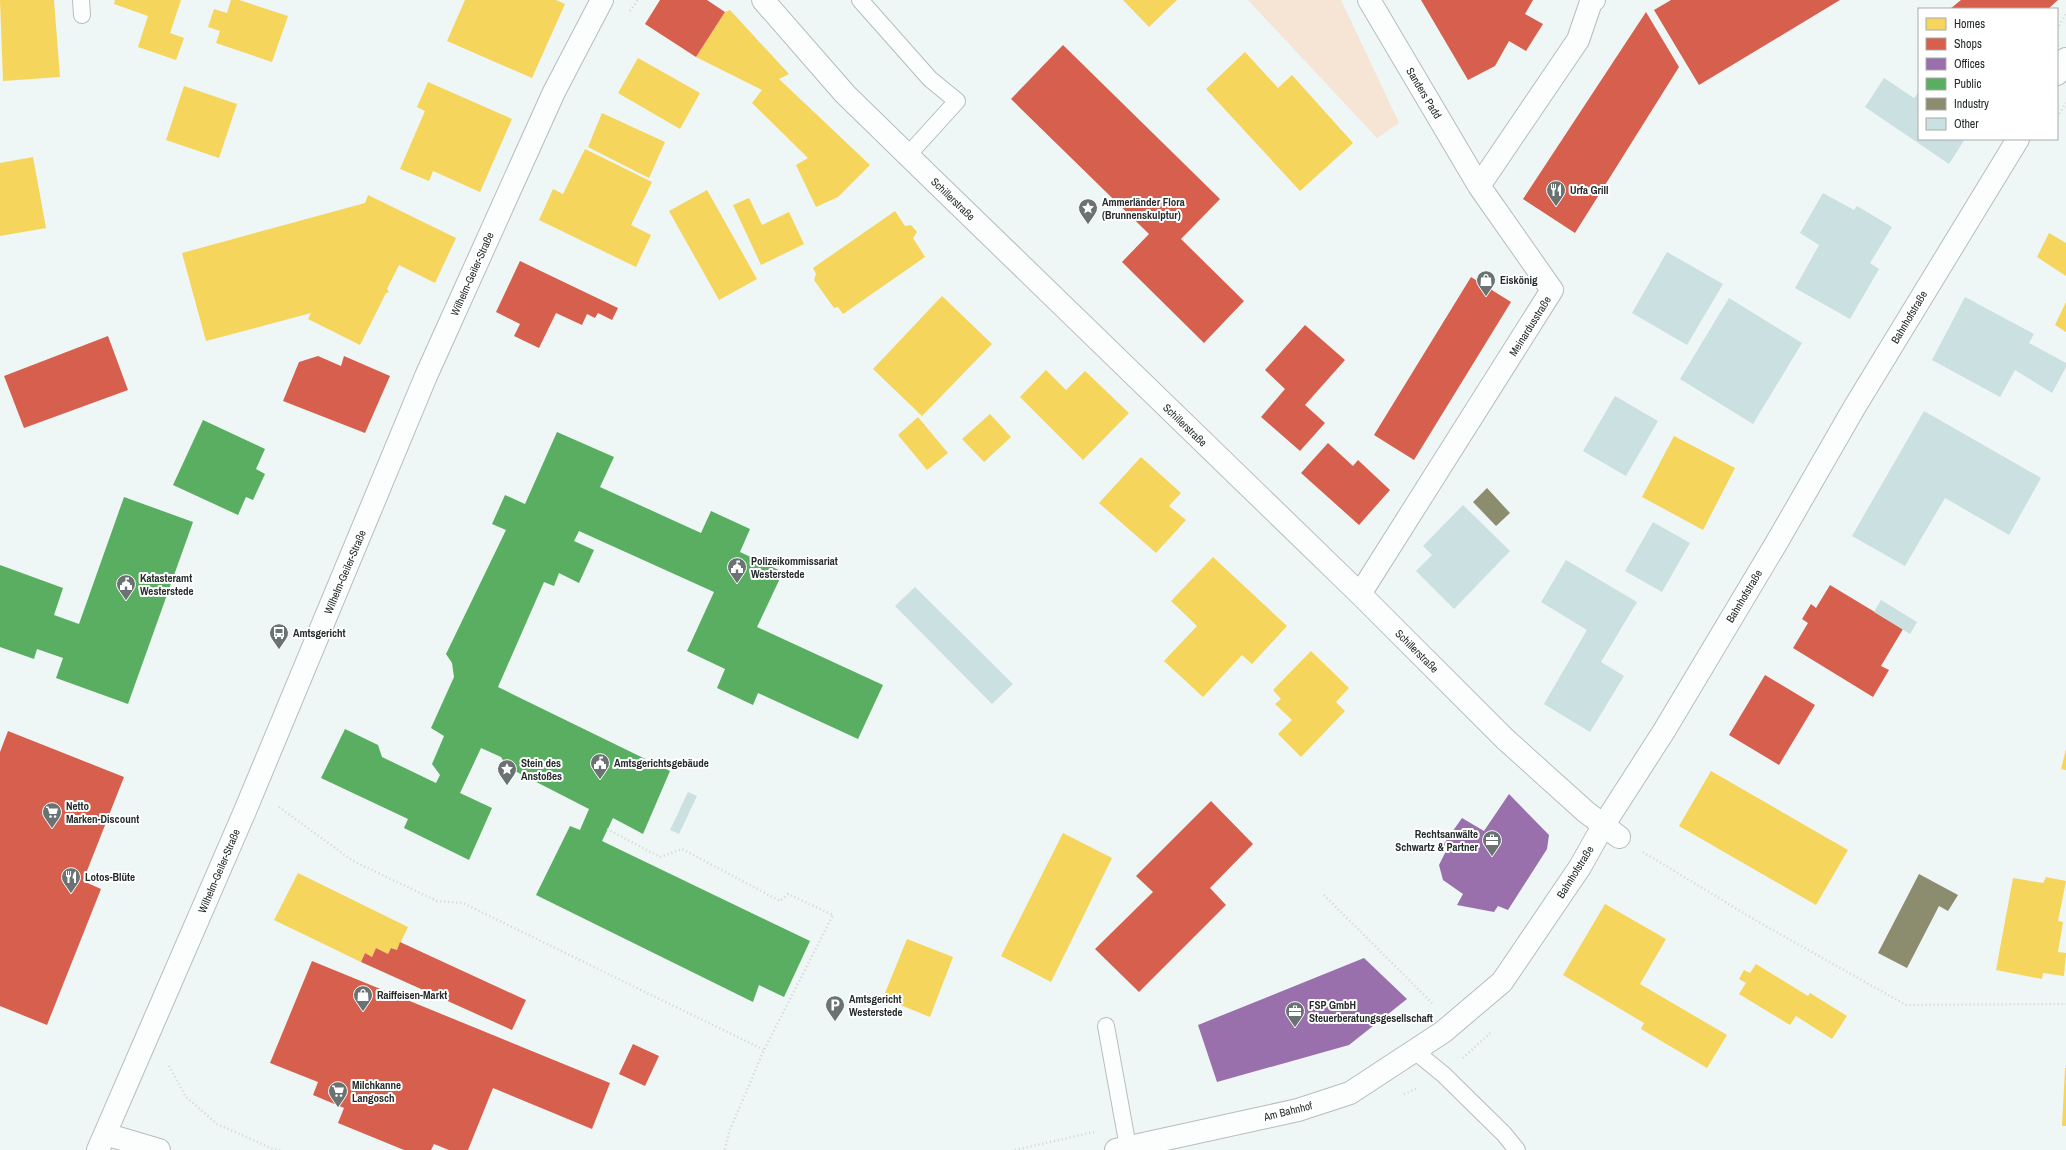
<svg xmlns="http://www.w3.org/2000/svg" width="2066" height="1150" font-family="'Archivo Narrow',sans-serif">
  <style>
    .green { fill: #f6e4d4 }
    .homes { fill: #f6d55c }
    .shops { fill: #d6604d }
    .offices { fill: #9970ab }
    .public { fill: #5aae61 }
    .industry { fill: #8c8c6e }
    .building { fill: #cbe0e1 }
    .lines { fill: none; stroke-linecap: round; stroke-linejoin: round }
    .service-casing { stroke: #b6bcbc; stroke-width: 18 }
    .minor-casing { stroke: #b6bcbc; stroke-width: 24 }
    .path { stroke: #d2d4d5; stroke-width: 2.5; stroke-dasharray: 1 3; stroke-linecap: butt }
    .service { stroke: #fcfefe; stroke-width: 16 }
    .minor { stroke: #fcfefe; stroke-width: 22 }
    .labels { text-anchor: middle; stroke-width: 4; stroke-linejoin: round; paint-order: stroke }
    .street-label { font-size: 11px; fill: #252b2b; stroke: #fff }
    .poi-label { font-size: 11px; font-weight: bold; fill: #252b2b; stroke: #fff; text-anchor: start }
  </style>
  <rect width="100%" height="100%" fill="#eef6f6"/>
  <path class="green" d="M1248,0H1341L1399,123L1377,138Z"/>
  <path class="homes" d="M0,0H54L60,77L3,81Z
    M115,0H181L170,33L184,38L176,60L138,47L148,16L114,4Z
    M231,0H239L288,16L272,62L216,43L220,31L208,27L214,9L227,13Z
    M465,0H556L565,4L532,78L447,41Z
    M1123,0H1177L1149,27Z
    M730,10L789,74L779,79L870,165L838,197L816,207L796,165L808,158L752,103L762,90L696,57L725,12Z
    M1245,52L1278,88L1292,75L1353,143L1300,191L1206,89Z
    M638,58L700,93L680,129L618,93Z
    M428,82L512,119L480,192L433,171L429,181L400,169L425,111L417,107Z
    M184,86L237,104L219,158L166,140Z
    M602,113L665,142L649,178L588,147Z
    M585,149L652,182L631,225L651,235L636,267L539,220L553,189L563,194Z
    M33,157L46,228L0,236V163Z
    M707,190L757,279L719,300L669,211Z
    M368,195L456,238L435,283L399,265L387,289L389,292L386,293L360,345L308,319L311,313L206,341L182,253L365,203Z
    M749,198L762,225L789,212L804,244L761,265L733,205Z
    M895,211L905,226L911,225L917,232L913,238L925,257L843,314L838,307L834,308L814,280L816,274L813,268Z
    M2049,233L2066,243V276L2037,257Z
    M942,296L992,344L922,416L873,369Z
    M2066,302V332L2055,325Z
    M1046,370L1066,390L1085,371L1129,413L1083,460L1020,397Z
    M990,414L1011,437L984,462L962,439Z
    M918,417L948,453L927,470L898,435Z
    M1674,436L1735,468L1703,530L1642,497Z
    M1141,457L1181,493L1169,506L1186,520L1156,553L1099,503Z
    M1213,557L1287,626L1252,664L1242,655L1203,697L1164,661L1197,626L1171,601Z
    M1311,651L1349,688L1336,702L1345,711L1301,757L1278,734L1292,720L1275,704L1281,699L1273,690Z
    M2066,749V770L2061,769Z
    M1711,771L1848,850L1816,905L1679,826Z
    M1063,833L1112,858L1051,982L1001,956Z
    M298,873L408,927L397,950L391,948L388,954L376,948L372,957L365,953L361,962L274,920Z
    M2046,877L2066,881L2058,921L2063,922L2058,952L2066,953L2064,976L2043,973L2042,979L1996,970L2013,878L2043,883Z
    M1605,904L1666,939L1640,984L1727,1035L1707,1068L1641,1029L1644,1023L1563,975Z
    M907,939L953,957L930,1017L883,998Z
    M1756,964L1808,996L1810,993L1847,1016L1832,1039L1796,1016L1790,1025L1739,994L1746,983L1739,979L1744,970L1750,973Z
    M2065,1068H2066V1126H2062Z"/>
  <path class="shops" d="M660,0H707L725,12L696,57L645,24Z
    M1421,0H1533L1525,14L1543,24L1526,51L1509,41L1495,66L1468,80Z
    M1671,0H1840L1699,85L1654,10Z
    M1961,0H2058L2048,9H1950Z
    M1646,12L1679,67L1575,233L1523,199Z
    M1063,45L1220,199L1181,239L1244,301L1204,343L1122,262L1149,234L1011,99Z
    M520,261L618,308L612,320L598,313L595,318L587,314L582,325L556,313L539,348L514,336L520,324L496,312Z
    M1471,277L1511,302L1414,460L1374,435Z
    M1305,325L1345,360L1305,405L1325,423L1300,451L1261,417L1285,389L1265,370Z
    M108,336L128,390L24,428L4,376Z
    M318,356L341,366L344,356L390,376L365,433L283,401L299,362Z
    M1328,443L1353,466L1358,460L1390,490L1359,525L1301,473Z
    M1830,585L1903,629L1881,666L1889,670L1873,697L1793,648L1808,623L1802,619L1811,604L1816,608Z
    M1765,675L1815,705L1779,765L1729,735Z
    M8,731L124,777L83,881L101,889L47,1025L0,1006V752Z
    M1211,801L1253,844L1210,888L1226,905L1139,992L1095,949L1153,892L1136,876Z
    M400,942L526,1000L512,1030L361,962L365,953L372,957L376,948L388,954L391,948L397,950Z
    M312,961L610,1083L592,1129L493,1088L468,1150H449L434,1144L431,1150H404L338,1123L344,1108L313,1095L318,1082L270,1063Z
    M633,1044L659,1056L645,1086L619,1074Z"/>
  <path class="offices" d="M1509,794L1549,835L1547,849L1508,910L1498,906L1494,912L1457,905L1463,894L1443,880L1439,865L1447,849L1443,845L1462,818L1484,831Z
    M1364,958L1407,999L1349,1045L1217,1082L1198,1025Z"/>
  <path class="public" d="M203,420L265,449L256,469L265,474L253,500L246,497L238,515L173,485Z
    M557,432L614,457L600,487L701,533L711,511L750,529L740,552L783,572L757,627L883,685L858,739L758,693L753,705L717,688L725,669L687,651L714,592L579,531L574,541L594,550L579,583L559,573L554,586L544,582L498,687L670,771L643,834L613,818L602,841L810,941L784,997L759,985L753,1002L536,895L570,826L580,830L589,809L507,767L501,757L481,748L460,793L492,808L469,860L404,828L408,819L321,778L345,729L378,745L382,757L436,783L440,775L432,764L444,736L431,728L454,677L452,663L446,654L506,530L492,524L505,495L525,504Z
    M124,497L193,522L128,704L56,678L63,658L37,649L34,659L0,647V565L63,588L54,615L79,624Z"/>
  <path class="industry" d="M1487,488L1510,513L1496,526L1473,502Z
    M1919,874L1958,895L1948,911L1939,906L1907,968L1878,953Z"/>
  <path class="building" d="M1884,78L1914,98L1919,92V139H1965L1949,164L1865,107Z
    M1823,193L1854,210L1857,206L1892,227L1870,263L1879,269L1850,319L1795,288L1819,245L1800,233Z
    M1667,252L1723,284L1687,345L1632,313Z
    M1965,297L2034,334L2029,343L2066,363V367L2052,393L2015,370L2000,397L1932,360Z
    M1729,298L1802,343L1753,424L1680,379Z
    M1615,396L1658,421L1626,476L1583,451Z
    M1924,411L2041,478L2009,535L1945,498L1905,566L1852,536Z
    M1463,505L1510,551L1454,609L1416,571L1432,555L1423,546Z
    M1653,522L1690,543L1662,592L1625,571Z
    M1566,560L1637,602L1601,662L1624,676L1590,732L1544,704L1587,630L1541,602Z
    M915,587L1013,684L992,704L895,606Z
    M1881,600L1917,622L1910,634L1874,612Z
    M688,792L697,796L679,834L670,830Z"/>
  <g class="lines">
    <defs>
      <path id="service" d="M81,0L82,15
        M860,0L930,79L957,101L908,155
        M1106,1026L1128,1147
        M1416,1052L1444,1075L1504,1134L1517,1150"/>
      <path id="minor" d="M763,0L845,94L927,174L1360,594L1505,739L1586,812L1619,837
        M1369,0L1479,186
        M2057,74L2066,59
        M1360,594L1552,290L1479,186L1578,40L1591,2L1594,0
        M105,1134L159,1150
        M98,1150L245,811L426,376L554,92L602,0
        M1116,1150L1298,1110L1350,1093L1443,1032L1502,982L1580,867L1603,826L1664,731L1777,542L1854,408L2018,139"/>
    </defs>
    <use href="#service" class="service-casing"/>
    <use href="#minor" class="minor-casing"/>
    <path class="path" d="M630,11L638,0
      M2057,29L2066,14
      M2057,117L2066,103
      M279,807L353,861L437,901L463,903L764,1050
      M607,829L660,857L682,849L780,901L788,894L833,915L764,1050L729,1132L725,1150
      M1643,852L1755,920L1906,1005L2066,1004
      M1324,895L1432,1003
      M1463,1058L1490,1033
      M169,1066L186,1097L217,1124L271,1148L280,1150
      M1404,1094L1418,1088
      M1015,1150L1094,1132"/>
    <use href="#service" class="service"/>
    <use href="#minor" class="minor"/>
  </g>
  <defs>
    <symbol id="restaurant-pin" viewBox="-11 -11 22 30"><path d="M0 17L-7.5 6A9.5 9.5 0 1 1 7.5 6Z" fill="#6b7272" stroke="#fff"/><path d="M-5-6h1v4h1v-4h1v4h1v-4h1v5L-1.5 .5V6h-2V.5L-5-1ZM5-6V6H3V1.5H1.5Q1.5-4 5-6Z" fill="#fff"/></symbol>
    <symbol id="sight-pin" viewBox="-11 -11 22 30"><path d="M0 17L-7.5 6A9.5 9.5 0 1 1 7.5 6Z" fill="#6b7272" stroke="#fff"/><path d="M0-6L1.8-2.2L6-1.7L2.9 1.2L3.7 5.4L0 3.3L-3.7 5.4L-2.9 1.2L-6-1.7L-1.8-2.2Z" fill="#fff"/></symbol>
    <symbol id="shop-pin" viewBox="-11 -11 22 30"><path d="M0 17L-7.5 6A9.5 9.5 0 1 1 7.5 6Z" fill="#6b7272" stroke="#fff"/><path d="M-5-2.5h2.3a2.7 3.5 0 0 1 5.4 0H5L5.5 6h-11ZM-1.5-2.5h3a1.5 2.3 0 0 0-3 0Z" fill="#fff"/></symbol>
    <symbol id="civic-pin" viewBox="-11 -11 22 30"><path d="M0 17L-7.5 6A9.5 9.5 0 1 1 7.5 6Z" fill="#6b7272" stroke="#fff"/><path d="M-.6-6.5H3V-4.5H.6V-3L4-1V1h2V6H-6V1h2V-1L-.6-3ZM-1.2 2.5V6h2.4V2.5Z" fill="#fff"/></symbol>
    <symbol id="bus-pin" viewBox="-11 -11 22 30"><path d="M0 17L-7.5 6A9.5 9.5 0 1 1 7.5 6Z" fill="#6b7272" stroke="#fff"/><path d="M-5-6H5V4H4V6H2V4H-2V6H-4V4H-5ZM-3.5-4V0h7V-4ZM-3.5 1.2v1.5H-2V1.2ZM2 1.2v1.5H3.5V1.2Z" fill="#fff"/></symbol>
    <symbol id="supermarket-pin" viewBox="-11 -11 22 30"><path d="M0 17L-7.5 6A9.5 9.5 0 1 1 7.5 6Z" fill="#6b7272" stroke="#fff"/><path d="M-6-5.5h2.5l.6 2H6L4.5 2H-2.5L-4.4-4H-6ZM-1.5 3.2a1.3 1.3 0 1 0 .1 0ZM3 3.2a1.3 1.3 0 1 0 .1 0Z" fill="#fff"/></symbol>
    <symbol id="office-pin" viewBox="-11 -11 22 30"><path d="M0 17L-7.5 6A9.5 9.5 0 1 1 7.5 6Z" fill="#6b7272" stroke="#fff"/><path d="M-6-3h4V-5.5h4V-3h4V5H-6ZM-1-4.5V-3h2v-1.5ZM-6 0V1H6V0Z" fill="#fff"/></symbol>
    <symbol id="parking-pin" viewBox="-11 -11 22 30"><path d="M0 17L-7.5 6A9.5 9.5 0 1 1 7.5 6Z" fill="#6b7272" stroke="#fff"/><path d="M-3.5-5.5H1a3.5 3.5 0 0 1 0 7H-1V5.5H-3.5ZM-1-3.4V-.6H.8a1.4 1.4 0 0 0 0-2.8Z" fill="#fff"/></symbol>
  </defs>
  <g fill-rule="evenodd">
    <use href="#restaurant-pin" x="1545" y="179" width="22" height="30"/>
    <use href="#sight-pin" x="1077" y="197" width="22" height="30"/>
    <use href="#shop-pin" x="1475" y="269" width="22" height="30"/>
    <use href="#civic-pin" x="726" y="556" width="22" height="30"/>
    <use href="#civic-pin" x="115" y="573" width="22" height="30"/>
    <use href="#bus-pin" x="268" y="622" width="22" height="30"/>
    <use href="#civic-pin" x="589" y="752" width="22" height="30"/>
    <use href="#sight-pin" x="496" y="758" width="22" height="30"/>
    <use href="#supermarket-pin" x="41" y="801" width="22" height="30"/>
    <use href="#office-pin" x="1481" y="829" width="22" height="30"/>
    <use href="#restaurant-pin" x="60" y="866" width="22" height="30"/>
    <use href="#shop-pin" x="352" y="984" width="22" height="30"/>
    <use href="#parking-pin" x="824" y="994" width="22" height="30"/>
    <use href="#office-pin" x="1284" y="1000" width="22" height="30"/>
    <use href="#supermarket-pin" x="327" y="1080" width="22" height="30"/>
  </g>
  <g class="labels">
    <g class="street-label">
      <text transform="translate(1424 93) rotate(59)" y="4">Sanders Padd</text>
      <text transform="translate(953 199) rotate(44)" y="4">Schillerstraße</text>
      <text transform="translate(472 274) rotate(-66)" y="4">Wilhelm-Geiler-Straße</text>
      <text transform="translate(1909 317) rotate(-59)" y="4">Bahnhofstraße</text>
      <text transform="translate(1530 326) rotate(-58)" y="4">Meinardusstraße</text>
      <text transform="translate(1185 425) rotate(44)" y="4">Schillerstraße</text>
      <text transform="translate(345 572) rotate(-67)" y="4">Wilhelm-Geiler-Straße</text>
      <text transform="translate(1744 596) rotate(-59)" y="4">Bahnhofstraße</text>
      <text transform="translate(1417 651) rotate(45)" y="4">Schillerstraße</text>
      <text transform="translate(219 871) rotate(-67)" y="4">Wilhelm-Geiler-Straße</text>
      <text transform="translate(1575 872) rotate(-58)" y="4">Bahnhofstraße</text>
      <text transform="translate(1288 1111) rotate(-14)" y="4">Am Bahnhof</text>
    </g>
    <g class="poi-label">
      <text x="1570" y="194">Urfa Grill</text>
      <text x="1102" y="206">Ammerländer Flora<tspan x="1102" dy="13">(Brunnenskulptur)</tspan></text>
      <text x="1500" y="284">Eiskönig</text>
      <text x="751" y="565">Polizeikommissariat<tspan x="751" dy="13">Westerstede</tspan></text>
      <text x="140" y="582">Katasteramt<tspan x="140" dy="13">Westerstede</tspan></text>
      <text x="293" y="637">Amtsgericht</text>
      <text x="521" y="767">Stein des<tspan x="521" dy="13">Anstoßes</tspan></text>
      <text x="614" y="767">Amtsgerichtsgebäude</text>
      <text x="66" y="810">Netto<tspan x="66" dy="13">Marken-Discount</tspan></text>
      <text x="1478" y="838" text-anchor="end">Rechtsanwälte<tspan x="1478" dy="13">Schwartz &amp; Partner</tspan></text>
      <text x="85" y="881">Lotos-Blüte</text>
      <text x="377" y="999">Raiffeisen-Markt</text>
      <text x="849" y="1003">Amtsgericht<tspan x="849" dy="13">Westerstede</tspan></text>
      <text x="1309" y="1009">FSP GmbH<tspan x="1309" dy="13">Steuerberatungsgesellschaft</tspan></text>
      <text x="352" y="1089">Milchkanne<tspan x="352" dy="13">Langosch</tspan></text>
    </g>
  </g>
  <rect x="1918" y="8" width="140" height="132" fill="#ffffff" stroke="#a8aaaa"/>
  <rect x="1926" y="18" width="20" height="12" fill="#f6d55c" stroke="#a8aaaa"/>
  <text x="1954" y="28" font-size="12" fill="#252b2b">Homes</text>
  <rect x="1926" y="38" width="20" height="12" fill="#d6604d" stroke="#a8aaaa"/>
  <text x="1954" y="48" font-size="12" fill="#252b2b">Shops</text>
  <rect x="1926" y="58" width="20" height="12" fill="#9970ab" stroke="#a8aaaa"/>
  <text x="1954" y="68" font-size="12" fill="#252b2b">Offices</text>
  <rect x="1926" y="78" width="20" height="12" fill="#5aae61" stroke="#a8aaaa"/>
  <text x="1954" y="88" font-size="12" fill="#252b2b">Public</text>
  <rect x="1926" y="98" width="20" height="12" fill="#8c8c6e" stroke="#a8aaaa"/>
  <text x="1954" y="108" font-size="12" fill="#252b2b">Industry</text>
  <rect x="1926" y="118" width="20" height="12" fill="#cbe0e1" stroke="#a8aaaa"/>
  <text x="1954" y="128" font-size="12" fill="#252b2b">Other</text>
</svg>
